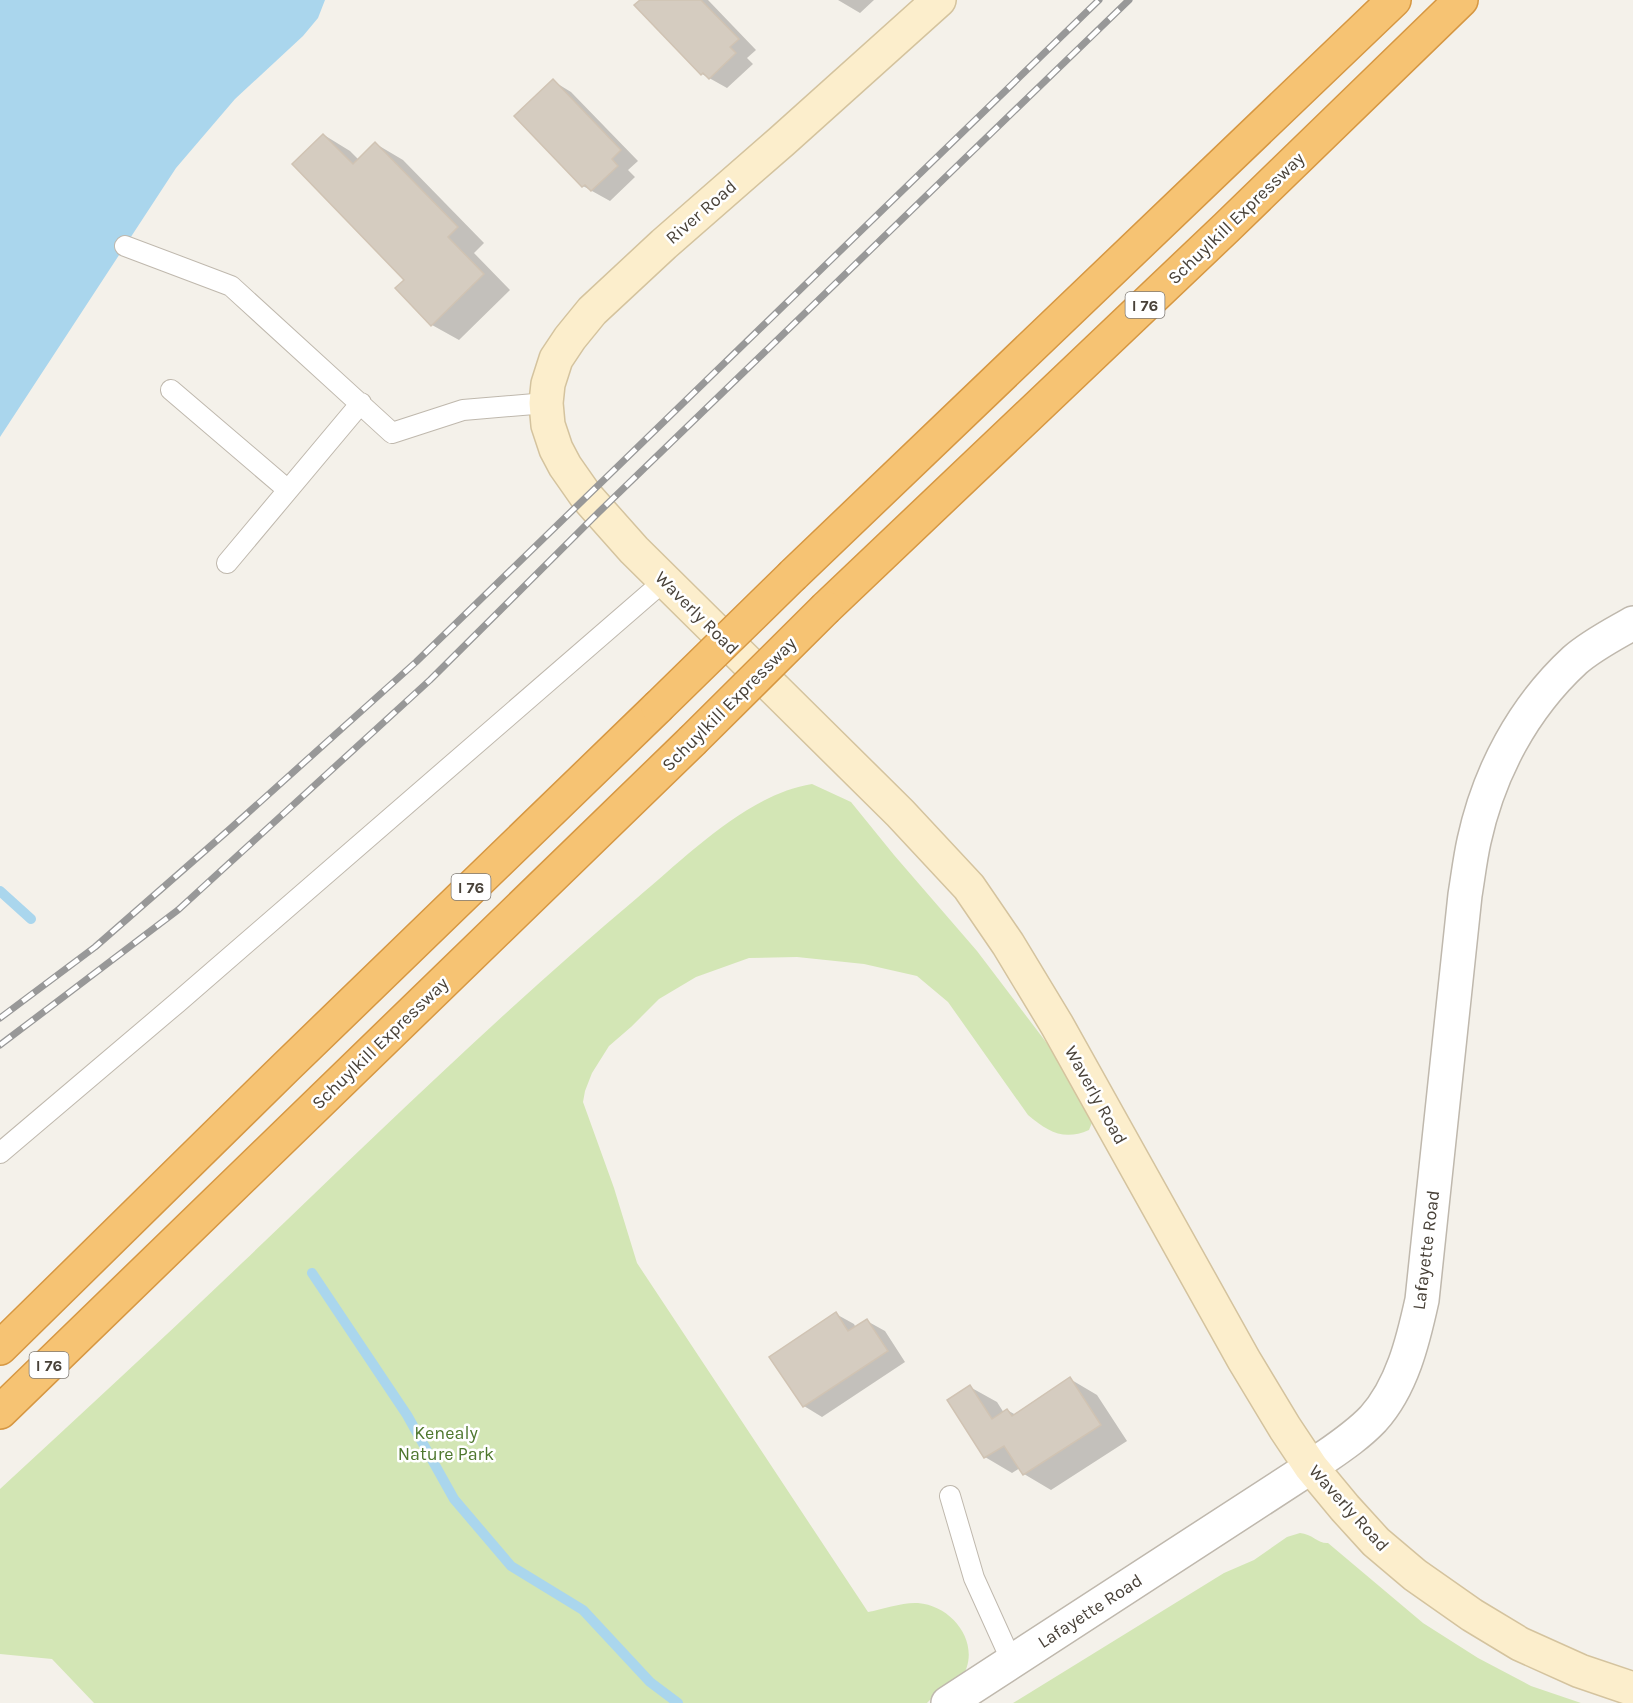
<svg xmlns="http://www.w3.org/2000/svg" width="1633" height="1703" font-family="Karla,sans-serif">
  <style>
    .green { fill: #d3e6b5 }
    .water { fill: #aad6ed }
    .shadow { fill: #0003 }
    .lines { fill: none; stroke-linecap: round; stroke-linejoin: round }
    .stream { stroke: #aad6ed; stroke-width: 10 }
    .building { fill: #d5ccc0; stroke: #d0c3b3; stroke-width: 1.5 }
    .lane-casing { stroke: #bfb8ad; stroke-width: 22 }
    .street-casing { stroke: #bfb8ad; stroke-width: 36 }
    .secondary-casing { stroke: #d4c39e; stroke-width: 36 }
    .highway-casing { stroke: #d69742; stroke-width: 36 }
    .lane { stroke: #fff; stroke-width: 20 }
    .street { stroke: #fff; stroke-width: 33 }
    .secondary { stroke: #fceecc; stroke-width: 33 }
    .highway { stroke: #f6c373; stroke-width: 33 }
    .rail-casing { stroke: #989898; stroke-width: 7 }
    .rail { stroke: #fff; stroke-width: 4.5; stroke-dasharray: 14; stroke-linecap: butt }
    .highway-bridge-casing { stroke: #d69742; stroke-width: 36; stroke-linecap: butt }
    .highway-bridge { stroke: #f6c373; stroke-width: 33 }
    .labels { text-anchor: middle; stroke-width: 5; stroke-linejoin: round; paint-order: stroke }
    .shield { fill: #fff; stroke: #7f7a74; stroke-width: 1.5 }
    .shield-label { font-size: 16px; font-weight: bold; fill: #484138 }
    .street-label { font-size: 18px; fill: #484138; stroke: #fff }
    .park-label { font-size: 18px; fill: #4e772e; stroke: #fff }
  </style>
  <rect width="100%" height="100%" fill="#f4f1ea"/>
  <path class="green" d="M812,784L851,802L894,855L977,951L1077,1083L1093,1120L1089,1130C1064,1141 1048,1132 1028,1115L948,1002L917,976L864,964L797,957L749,958L696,977L659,999L631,1027L609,1046L592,1073L585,1091L583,1102L614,1188L637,1263L868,1612C883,1609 903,1602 918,1603C955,1606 984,1648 960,1680C953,1690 934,1694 927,1703H94L52,1659L0,1654V1489C81,1414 163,1339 242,1263C372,1139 500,1013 637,898C686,857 748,794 812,784Z
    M1300,1533C1312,1534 1319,1544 1328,1543L1423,1623L1478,1658L1531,1686L1581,1703H1013L1224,1573L1254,1560L1287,1537Z"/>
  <path class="water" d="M0,0H325L318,18L303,36L235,99L176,168L0,437Z"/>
  <path class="shadow" d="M642,0H708L756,50L747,58L753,64L727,88L702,74Z
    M838,0H874L860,13Z
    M553,81L571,92L638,161L628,170L635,177L610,201L583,186Z
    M324,135L350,151L359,160L376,144L403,160L484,243L474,253L510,290L459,340L432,325Z
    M836,1314L854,1324L856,1328L867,1321L885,1331L905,1362L822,1417L804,1406Z
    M1070,1379L1097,1395L1127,1441L1051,1490L1024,1474L1020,1468L1012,1473L985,1457L970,1387L997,1402L1004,1413L1007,1410L1016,1415Z"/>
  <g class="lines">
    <path class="stream" d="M0,891L31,919
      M312,1273L407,1415L454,1499L511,1566L583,1610L650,1682L678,1703"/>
  </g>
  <path class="building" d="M640,0H701L739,39L730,47L736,53L709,79L703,73L701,75L634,5Z
    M553,79L621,150L612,159L618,166L591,191L585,185L582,187L514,116Z
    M323,134L353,164L375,142L458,227L448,237L484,274L431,326L395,288L404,280L292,164Z
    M836,1312L848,1331L867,1319L888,1351L803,1407L769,1357Z
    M1070,1377L1101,1425L1023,1475L1004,1446L984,1458L947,1400L970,1385L992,1419L1007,1409L1012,1416Z"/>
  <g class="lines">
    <defs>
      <path id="lane" d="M125,246L231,286L392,433L463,410L546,403
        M171,390L288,490
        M227,563L361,403
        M0,1153L177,1003L664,581
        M950,1496L974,1578L1012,1662"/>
      <path id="street" d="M948,1703L1311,1467C1332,1452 1355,1438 1373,1419C1402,1387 1413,1341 1422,1300L1465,895C1468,877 1470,859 1474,841C1489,772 1523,708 1575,660C1592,645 1614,634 1633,623"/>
      <path id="secondary" d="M939,0L782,141L664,244L592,311L570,338L556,359L548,384L546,403L548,425L556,449L565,466L586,496L634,550L900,813L969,887L1008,944L1057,1025L1244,1360L1285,1428L1311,1467L1345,1508L1376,1542L1415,1575L1472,1615L1520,1644L1580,1671L1633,1689"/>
      <path id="highway" d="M793,575L1394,0
        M826,608L1227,227L1461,0
        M0,1348L285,1068L658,707
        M0,1412L692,741"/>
    </defs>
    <use href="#lane" class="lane-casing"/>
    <use href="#street" class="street-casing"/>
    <use href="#secondary" class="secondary-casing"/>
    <use href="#highway" class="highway-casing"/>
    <use href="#lane" class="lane"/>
    <use href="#street" class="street"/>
    <use href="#secondary" class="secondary"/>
    <use href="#highway" class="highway"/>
    <defs>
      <path id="rail" d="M0,1018L95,947L231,828L416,662L1099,0
        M0,1045L178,910L430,680L599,512L1129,0"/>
    </defs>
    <use href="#rail" class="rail-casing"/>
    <use href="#rail" class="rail"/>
    <defs>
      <path id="highway-bridge" d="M658,707L793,575
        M692,741L826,608"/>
    </defs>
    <use href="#highway-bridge" class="highway-bridge-casing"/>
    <use href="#highway-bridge" class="highway-bridge"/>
  </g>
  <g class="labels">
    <g class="shield">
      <rect x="1125.5" y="292" width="39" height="26" rx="4.5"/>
      <rect x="451.5" y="874" width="39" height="26" rx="4.5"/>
      <rect x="29.5" y="1352" width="39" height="26" rx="4.5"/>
    </g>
    <g class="shield-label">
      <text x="1145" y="311">I 76</text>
      <text x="471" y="893">I 76</text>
      <text x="49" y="1371">I 76</text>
    </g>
    <g class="street-label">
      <text transform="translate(701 212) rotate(-41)" y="6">River Road</text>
      <text transform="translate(1236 218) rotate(-44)" y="6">Schuylkill Expressway</text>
      <text transform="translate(697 613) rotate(45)" y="6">Waverly Road</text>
      <text transform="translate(729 704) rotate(-45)" y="6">Schuylkill Expressway</text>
      <text transform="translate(380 1043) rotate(-44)" y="6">Schuylkill Expressway</text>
      <text transform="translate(1096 1095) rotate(61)" y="6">Waverly Road</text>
      <text transform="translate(1426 1250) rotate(-83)" y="6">Lafayette Road</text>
      <text transform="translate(1349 1508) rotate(48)" y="6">Waverly Road</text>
      <text transform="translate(1090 1611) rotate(-33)" y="6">Lafayette Road</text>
    </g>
    <g class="park-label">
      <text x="446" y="1439">Kenealy<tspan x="446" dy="21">Nature Park</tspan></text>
    </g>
  </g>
</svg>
